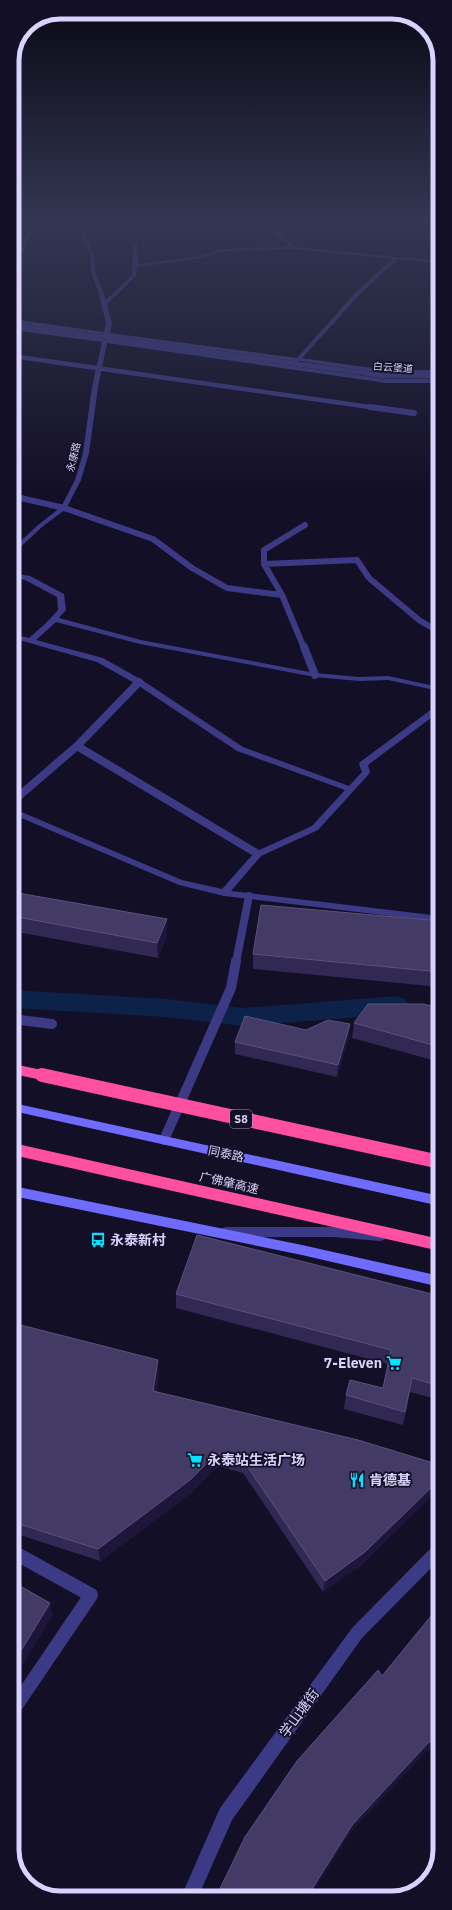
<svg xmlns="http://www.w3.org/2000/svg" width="452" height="1910" font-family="'IBM Plex Sans','Noto Sans SC',sans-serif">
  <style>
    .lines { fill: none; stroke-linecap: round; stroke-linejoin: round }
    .canal { fill: #0c2248; fill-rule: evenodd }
    .service-far4 { stroke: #3d3a85; stroke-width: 4.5 }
    .service-far3 { stroke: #3d3a85; stroke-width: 6 }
    .service-far2 { stroke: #3d3a85; stroke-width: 8 }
    .service-far1 { stroke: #3d3a85; stroke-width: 10 }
    .service { stroke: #3d3a85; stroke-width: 14 }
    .minor { fill: #3d3a85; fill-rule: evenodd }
    .tertiary { fill: #3d3a85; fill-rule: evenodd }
    .secondary { fill: #6f6bff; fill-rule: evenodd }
    .motorway { fill: #ff4fa3; fill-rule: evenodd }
    .minor-bridge { stroke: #3d3a85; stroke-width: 5 }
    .motorway-bridge { stroke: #ff4fa3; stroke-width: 14 }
    .wall { fill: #312854 }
    .shaded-wall { fill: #1d163a }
    .building { fill: #433a66; stroke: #5a527e }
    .labels { text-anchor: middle; stroke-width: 3.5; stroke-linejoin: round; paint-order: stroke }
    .far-street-label { font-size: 10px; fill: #d9d4ff; stroke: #130f26 }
    .shield { fill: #130f26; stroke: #9e99be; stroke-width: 1 }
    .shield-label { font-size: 11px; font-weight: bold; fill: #d9d4ff }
    .street-label { font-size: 12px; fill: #d9d4ff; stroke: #130f26 }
    .near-poi-label { font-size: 14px; font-weight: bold; fill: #d9d4ff; stroke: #130f26; text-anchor: start }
    .near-street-label { font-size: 14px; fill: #d9d4ff; stroke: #130f26 }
    .rim { fill: none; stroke: #d9d4ff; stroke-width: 5 }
  </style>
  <rect width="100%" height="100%" fill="#130f26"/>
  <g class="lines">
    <path class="canal" d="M12,990L166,999L243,1008L397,996L405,999L409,1005L405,1011L397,1014L243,1026L166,1017L12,1008Z"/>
    <path class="service-far4" d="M12,356L377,408"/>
    <path class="service-far3" d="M370,407L414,413
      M12,496L64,508L153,539L192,568L227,588L282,595
      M264,564L357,560L369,578L419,620L439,632
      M304,648L282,595L264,564V550L305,525"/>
    <path class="service-far2" d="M304,647L315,675
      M77,746L258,854
      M12,802L77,746L139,682
      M236,962L249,896"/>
    <path class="service-far1" d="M12,1019L52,1024
      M164,1140L231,988L236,961"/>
    <path class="service" d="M13,1552L91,1595L13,1710"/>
    <path class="minor" d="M30,223H34L23,254L12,263V259L19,253Z
      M78,223H82L83,232L94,254L95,272L106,300L132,275L133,242L137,243L138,264L200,256L224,249L289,247L272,230L263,223L271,225L295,247L439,261V263L398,259L361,293L302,358C347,364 393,374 439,369V373C392,377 346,368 300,361L296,364L293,362L294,361L109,336L108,340L386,379H439V383H386L107,343L98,387L89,453L81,480L66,509L42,527L12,555V549L38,525L61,507L75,480L83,453L92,387L102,342L12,330V326L103,339L104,335L12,323V319L104,332L106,323L98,291L91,272L90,254L79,232ZM294,249L393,259L357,291L297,358L110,333L112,323L107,304L136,276L137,267L201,258L224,251Z
      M12,573L30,576L64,594L66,610L59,618L141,640L315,673L359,677L388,676L439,687V691L388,680L359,681L315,677L140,644L56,622L36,640L103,658L142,680L243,747L349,786L362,772L359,764L360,762L436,706H439V712L368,765L370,772L369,774L318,830L261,856L231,891L440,916V922L224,896L179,885L12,814V808L182,880L222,889L255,852L312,826L345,790L237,751L136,684L97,662L12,638V634L29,638L45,624L58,610L57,597L25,580L12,577Z
      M440,1542V1559L362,1638L232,1820L198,1897H181L220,1808L352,1628L435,1544Z"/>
    <path class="tertiary" d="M226,1227H333L380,1231L384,1232L386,1236L384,1240L380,1241L333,1237H226L222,1236L220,1232L222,1228Z"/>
    <path class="secondary" d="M13,1103L440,1196V1206L13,1111Z
      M13,1186L302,1245L440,1276V1287L302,1255L13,1196Z"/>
    <path class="motorway" d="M13,1064L42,1070L47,1071L49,1075L47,1079L42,1080L13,1074Z
      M13,1143L440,1239V1251L13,1155Z"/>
    <path class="minor-bridge" d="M12,325L385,376H439"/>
    <path class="motorway-bridge" d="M42,1075L440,1162"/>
  </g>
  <path class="wall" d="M12,892L167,919V935L158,958L12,931Z
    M440,921V987L253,969V954Z
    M440,1008V1062L352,1038L354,1023Z
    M350,1024L349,1037L337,1077L235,1054V1042L306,1030Z
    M176,1294L440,1296V1400L410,1392L403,1425L344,1409L346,1395L383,1388L388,1364L176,1308Z
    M13,1323L159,1374L156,1392L358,1440L363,1564L323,1592L243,1473L218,1466L191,1493L100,1561L23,1536L13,1531Z"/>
  <path class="shaded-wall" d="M167,919V935L158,958L157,943Z
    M350,1024L349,1037L337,1077L338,1065Z
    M158,1360L159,1374L154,1404L153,1391Z
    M217,1453L218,1466L191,1493L100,1561L98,1549Z
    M440,1479V1488L363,1564L323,1592L325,1581Z
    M50,1603L53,1615L13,1681V1664Z
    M440,1736V1744L425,1753L350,1833L310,1897H307L352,1825L428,1743Z"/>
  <path class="building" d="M12,892L167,919L157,943L12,916Z
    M261,905L440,921V972L253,954Z
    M368,1004H424L440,1008V1047L354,1023Z
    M245,1016L306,1030L328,1020L350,1024L338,1065L235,1042Z
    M197,1235L440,1296V1386L412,1378L405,1412L346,1395L350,1380L383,1388L391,1350L176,1294Z
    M13,1323L158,1360L153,1391L358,1440L440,1465V1479L365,1552L325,1581L243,1460L217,1453L190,1480L98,1549L19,1524L13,1520Z
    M13,1582L50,1603L13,1664Z
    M440,1605V1736L428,1743L352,1825L307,1897H216L245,1837L297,1761L378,1670L382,1676Z"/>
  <linearGradient id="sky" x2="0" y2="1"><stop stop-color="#0a0815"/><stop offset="0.45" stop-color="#333752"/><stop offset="1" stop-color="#333752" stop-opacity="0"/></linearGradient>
  <rect width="452" height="491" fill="url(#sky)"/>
  <defs>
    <symbol id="bus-bare" viewBox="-9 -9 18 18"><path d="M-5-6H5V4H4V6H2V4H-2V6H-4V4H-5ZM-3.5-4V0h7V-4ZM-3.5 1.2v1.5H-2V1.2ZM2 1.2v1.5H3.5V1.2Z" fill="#00e5ff" stroke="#130f26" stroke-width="2.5" paint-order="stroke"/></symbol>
    <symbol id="supermarket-bare" viewBox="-9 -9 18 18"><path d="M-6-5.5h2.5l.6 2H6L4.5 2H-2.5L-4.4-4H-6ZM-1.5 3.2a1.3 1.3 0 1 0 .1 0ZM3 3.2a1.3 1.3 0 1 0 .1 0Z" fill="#00e5ff" stroke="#130f26" stroke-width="2.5" paint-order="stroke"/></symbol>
    <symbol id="restaurant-bare" viewBox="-9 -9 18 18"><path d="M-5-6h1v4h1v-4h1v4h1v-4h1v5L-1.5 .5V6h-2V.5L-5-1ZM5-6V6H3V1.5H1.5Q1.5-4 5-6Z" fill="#00e5ff" stroke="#130f26" stroke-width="2.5" paint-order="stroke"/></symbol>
  </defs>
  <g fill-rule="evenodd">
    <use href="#bus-bare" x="87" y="1229" width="22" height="22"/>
    <use href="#supermarket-bare" x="383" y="1352" width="22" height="22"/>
    <use href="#supermarket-bare" x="184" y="1449" width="22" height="22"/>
    <use href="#restaurant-bare" x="346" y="1469" width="22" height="22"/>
  </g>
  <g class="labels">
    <g class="far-street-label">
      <text transform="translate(393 367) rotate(4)" y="4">白云堡道</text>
      <text transform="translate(73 457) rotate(-76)" y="4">永康路</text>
    </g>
    <rect class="shield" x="230" y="1110" width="22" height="18" rx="3"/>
    <g class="shield-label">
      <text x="241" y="1123">S8</text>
    </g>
    <g class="street-label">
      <text transform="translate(226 1154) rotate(12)" y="4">同泰路</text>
      <text transform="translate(229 1183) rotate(13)" y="4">广佛肇高速</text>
    </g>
    <g class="near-poi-label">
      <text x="110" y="1245">永泰新村</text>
      <text x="382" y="1368" text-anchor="end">7-Eleven</text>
      <text x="207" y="1465">永泰站生活广场</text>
      <text x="369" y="1485">肯德基</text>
    </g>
    <g class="near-street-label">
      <text transform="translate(299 1713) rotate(-54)" y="5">学山塘街</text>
    </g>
  </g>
  <path d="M0 0H452V1910H0ZM60 19H392A41 41 0 0 1 433 60V1850A41 41 0 0 1 392 1891H60A41 41 0 0 1 19 1850V60A41 41 0 0 1 60 19Z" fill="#130f26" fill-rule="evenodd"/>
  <path class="rim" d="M60 19H392A41 41 0 0 1 433 60V1850A41 41 0 0 1 392 1891H60A41 41 0 0 1 19 1850V60A41 41 0 0 1 60 19Z"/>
</svg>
